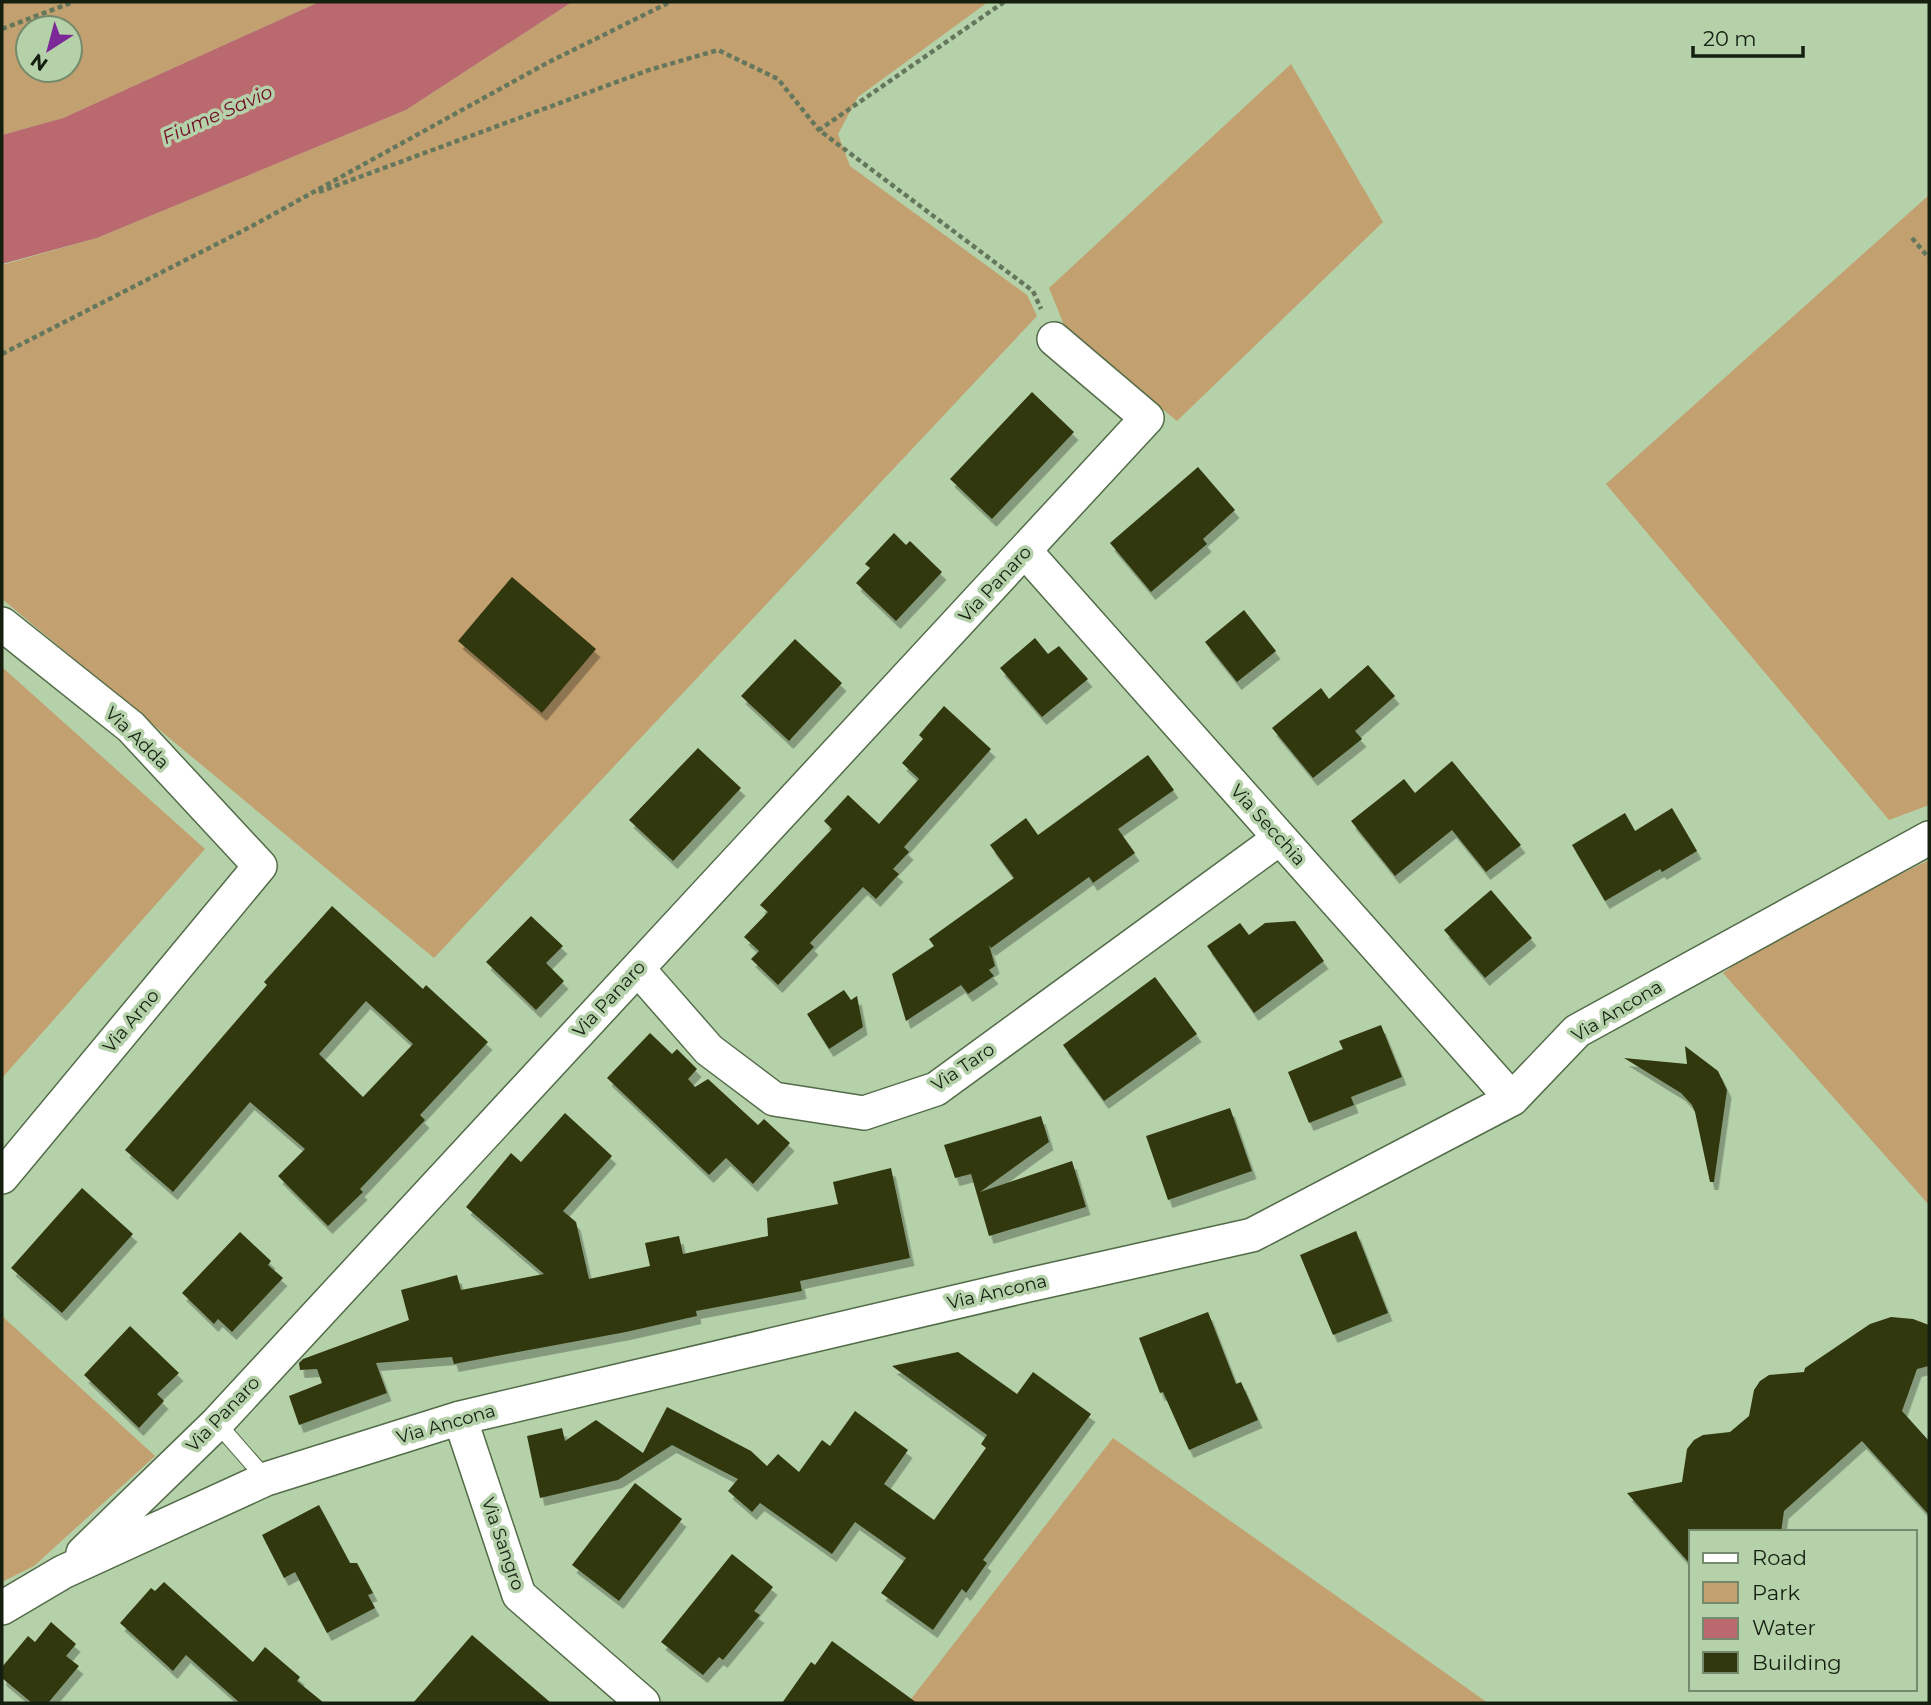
<svg xmlns="http://www.w3.org/2000/svg" width="1931" height="1705" font-family="Montserrat,sans-serif">
  <style>
    .green { fill: #c2a06f; fill-rule: evenodd }
    .water { fill: #ba6a6f }
    .building { fill: #31370e; fill-rule: evenodd; filter: url(#shadow) }
    .lines { fill: none; stroke-linecap: round; stroke-linejoin: round }
    .service-casing { stroke: #536c48; stroke-width: 18 }
    .minor-casing { stroke: #536c48; stroke-width: 36 }
    .path { stroke: #64775c; stroke-width: 4.5; stroke-dasharray: 5 3.5; stroke-linecap: butt }
    .service { stroke: #fff; stroke-width: 16 }
    .minor { stroke: #fff; stroke-width: 33 }
    .labels { text-anchor: middle; stroke-width: 7; stroke-linejoin: round; paint-order: stroke }
    .street-label { font-size: 18px; fill: #151f10; stroke: #b5d1aa }
    .water-label { font-size: 19px; font-style: italic; fill: #710b23; stroke: #b5d1aa }
  </style>
  <defs>
    <filter id="shadow"><feDropShadow dx="4.5" dy="8" stdDeviation="0" flood-color="#0004"/></filter>
  </defs>
  <rect width="100%" height="100%" fill="#b5d1aa"/>
  <path class="green" d="M2,2H319L63,118L2,135ZM28,28H70V70H28Z
    M572,2H988L858,97L838,134L850,166L1027,295L1037,316L434,958L2,599V265L97,238L406,110Z
    M1291,64L1383,222L1177,421L1066,330L1049,288Z
    M1929,195V805L1889,820L1606,484Z
    M2,667L205,849L2,1078Z
    M1929,860V1205L1723,973L1778,934Z
    M2,1316L155,1456L34,1566L2,1582Z
    M1113,1438L1488,1703H908Z"/>
  <path class="water" d="M319,2H572L406,110L97,238L2,264V135L63,118Z"/>
  <path class="building" d="M1032,392L1074,432L992,519L950,479Z
    M1198,467L1235,510L1203,539L1207,544L1151,592L1110,543Z
    M894,533L906,545L910,541L942,572L896,621L856,583L870,568L865,564Z
    M512,577L596,649L542,713L458,641Z
    M1244,610L1276,651L1237,682L1205,642Z
    M1035,638L1048,654L1059,646L1088,679L1042,717L1000,668Z
    M795,639L842,683L789,741L741,696Z
    M1368,665L1395,696L1355,731L1362,739L1313,778L1272,728L1321,688L1329,699Z
    M944,706L991,749L904,847L909,852L893,869L899,874L876,899L863,887L810,943L814,947L778,985L751,959L759,951L744,937L768,912L760,905L832,829L824,821L848,795L879,824L919,779L902,763L923,739L919,735Z
    M698,748L741,788L673,861L629,820Z
    M1148,755L1174,790L1118,829L1135,853L1093,883L1089,877L991,948L989,945L995,966L989,970L994,976L968,994L961,985L906,1021L892,974L934,946L929,939L1014,878L990,845L1026,818L1038,835Z
    M1452,761L1521,845L1486,872L1452,830L1395,876L1351,821L1404,779L1415,793Z
    M1672,808L1697,851L1662,872L1660,869L1605,901L1572,845L1625,813L1635,831Z
    M1491,890L1532,938L1485,978L1444,930Z
    M332,906L423,989L426,985L488,1042L420,1115L425,1120L360,1189L363,1192L328,1226L278,1176L305,1149L250,1102L173,1192L125,1150L267,985L264,982ZM366,1001L413,1044L363,1097L319,1054Z
    M531,916L563,946L546,963L564,981L536,1010L486,962Z
    M1295,921L1324,961L1254,1013L1207,946L1240,923L1249,935L1265,923Z
    M1155,977L1197,1034L1104,1101L1063,1045Z
    M844,990L851,1000L857,996L863,1027L829,1049L807,1014Z
    M1381,1025L1402,1077L1351,1097L1354,1105L1309,1123L1288,1072L1343,1049L1339,1041Z
    M650,1033L672,1054L677,1049L697,1069L688,1079L695,1087L708,1079L758,1125L764,1119L790,1143L753,1184L726,1158L709,1175L607,1078Z
    M1685,1046L1718,1071L1727,1090L1714,1182H1710L1695,1112L1692,1105L1681,1093L1624,1058L1687,1064Z
    M1230,1108L1252,1171L1168,1200L1146,1136Z
    M565,1113L612,1156L563,1211L576,1222L589,1279L650,1266L645,1243L679,1236L683,1254L768,1236L767,1218L838,1204L833,1182L891,1168L910,1258L800,1281L802,1291L696,1311L697,1316L626,1332L454,1364L452,1357L376,1363L387,1393L299,1425L289,1396L322,1383L317,1369L300,1370L299,1363L303,1359L409,1320L401,1290L457,1275L461,1290L544,1274L466,1207L511,1153L521,1162Z
    M1041,1116L1049,1142L980,1192L1072,1161L1086,1207L989,1236L971,1174L955,1178L944,1145Z
    M82,1188L133,1234L62,1313L11,1268Z
    M1356,1231L1388,1313L1333,1335L1300,1255Z
    M240,1232L271,1261L268,1265L283,1278L232,1332L218,1319L214,1324L182,1293Z
    M1208,1312L1236,1384L1241,1382L1258,1420L1189,1450L1163,1392L1160,1393L1139,1338Z
    M1891,1317L1913,1319L1929,1325V1366L1917,1369L1902,1411L1929,1441V1515L1862,1441L1784,1511L1781,1532H1691V1565L1627,1493L1682,1482L1687,1449L1694,1440L1703,1435L1730,1432L1749,1416L1754,1390L1760,1381L1769,1375L1804,1372L1805,1368L1870,1324Z
    M130,1326L179,1373L157,1394L164,1401L139,1428L84,1375Z
    M958,1352L1017,1394L1033,1372L1091,1414L983,1560L987,1563L966,1593L962,1589L933,1630L881,1593L906,1558L855,1522L832,1554L760,1503L752,1512L728,1491L738,1479L672,1445L618,1480L540,1498L527,1436L562,1428L565,1441L596,1420L643,1453L667,1407L751,1451L767,1466L778,1454L799,1472L822,1440L830,1446L855,1411L908,1450L884,1484L934,1520L986,1448L981,1444L987,1435L892,1366Z
    M635,1483L682,1519L619,1601L572,1565Z
    M319,1505L350,1563H357L373,1593L368,1595L375,1608L327,1633L295,1572L284,1578L262,1535Z
    M732,1554L773,1587L754,1611L760,1615L723,1660L719,1657L703,1675L661,1642Z
    M164,1582L253,1662L265,1647L300,1677L297,1681L324,1703H240L186,1655L173,1671L120,1623L151,1588L155,1591Z
    M51,1622L76,1644L66,1656L79,1666L48,1703H32L2,1678V1667L28,1636L35,1642Z
    M472,1635L551,1703H413Z
    M832,1641L917,1703H782L811,1662L815,1665Z"/>
  <g class="lines">
    <defs>
      <path id="service" d="M217,1423L266,1479"/>
      <path id="minor" d="M1025,551L1512,1099
        M2,624L131,727L260,866L2,1177
        M638,969L709,1050L774,1099L864,1113L936,1089L1280,838
        M460,1418L519,1595L643,1703
        M83,1553L217,1423L1147,418L1054,339
        M2,1608L63,1572L266,1479L460,1418L1024,1286L1252,1235L1512,1099L1577,1031L1929,838"/>
    </defs>
    <use href="#service" class="service-casing"/>
    <use href="#minor" class="minor-casing"/>
    <path class="path" d="M1004,2L819,130L1033,291L1041,309
      M2,29L73,2
      M319,192L649,70L718,50L778,79L819,130
      M1912,238L1929,258
      M2,354L252,226L547,63L670,2"/>
    <use href="#service" class="service"/>
    <use href="#minor" class="minor"/>
  </g>
  <g class="labels">
    <g class="street-label">
      <text transform="translate(995 584) rotate(-47)" y="6">Via Panaro</text>
      <text transform="translate(137 738) rotate(44)" y="6">Via Adda</text>
      <text transform="translate(1268 825) rotate(48)" y="6">Via Secchia</text>
      <text transform="translate(609 999) rotate(-47)" y="6">Via Panaro</text>
      <text transform="translate(1617 1011) rotate(-31)" y="6">Via Ancona</text>
      <text transform="translate(131 1021) rotate(-50)" y="6">Via Arno</text>
      <text transform="translate(963 1067) rotate(-34)" y="6">Via Taro</text>
      <text transform="translate(997 1292) rotate(-13)" y="6">Via Ancona</text>
      <text transform="translate(223 1414) rotate(-46)" y="6">Via Panaro</text>
      <text transform="translate(446 1424) rotate(-16)" y="6">Via Ancona</text>
      <text transform="translate(503 1544) rotate(71)" y="6">Via Sangro</text>
    </g>
    <g class="water-label">
      <text transform="translate(217 114) rotate(-24)" y="7">Fiume Savio</text>
    </g>
  </g>
  <rect width="1931" height="1705" fill="none" stroke="#151f10" stroke-width="7"/>
  <rect x="1689" y="1530" width="228" height="161" fill="#b5d1aa" stroke="#758a6c" stroke-width="2"/>
  <rect x="1703" y="1553" width="35" height="10" fill="#ffffff" stroke="#758a6c" stroke-width="2"/>
  <text x="1752" y="1565" font-size="21" fill="#151f10">Road</text>
  <rect x="1703" y="1582" width="35" height="21" fill="#c2a06f" stroke="#758a6c" stroke-width="2"/>
  <text x="1752" y="1600" font-size="21" fill="#151f10">Park</text>
  <rect x="1703" y="1618" width="35" height="21" fill="#ba6a6f" stroke="#758a6c" stroke-width="2"/>
  <text x="1752" y="1635" font-size="21" fill="#151f10">Water</text>
  <rect x="1703" y="1652" width="35" height="21" fill="#31370e" stroke="#758a6c" stroke-width="2"/>
  <text x="1752" y="1670" font-size="21" fill="#151f10">Building</text>
  <g transform="translate(49 49) rotate(216)"><circle r="33" fill="#b5d1aa" stroke="#758a6c" stroke-width="2"/>
  <path d="M0-5L12 26L0 18L-12 26Z" fill="#7c2998"/>
  <text y="-10" font-size="19" font-weight="bold" text-anchor="middle" fill="#151f10">N</text>
  </g>
  <path d="M1693 46v10h110v-10" fill="none" stroke="#151f10" stroke-width="3.5"/>
  <text x="1703" y="46" font-size="21" fill="#151f10" stroke="#b5d1aa" stroke-width="5" paint-order="stroke">20 m</text>
</svg>
